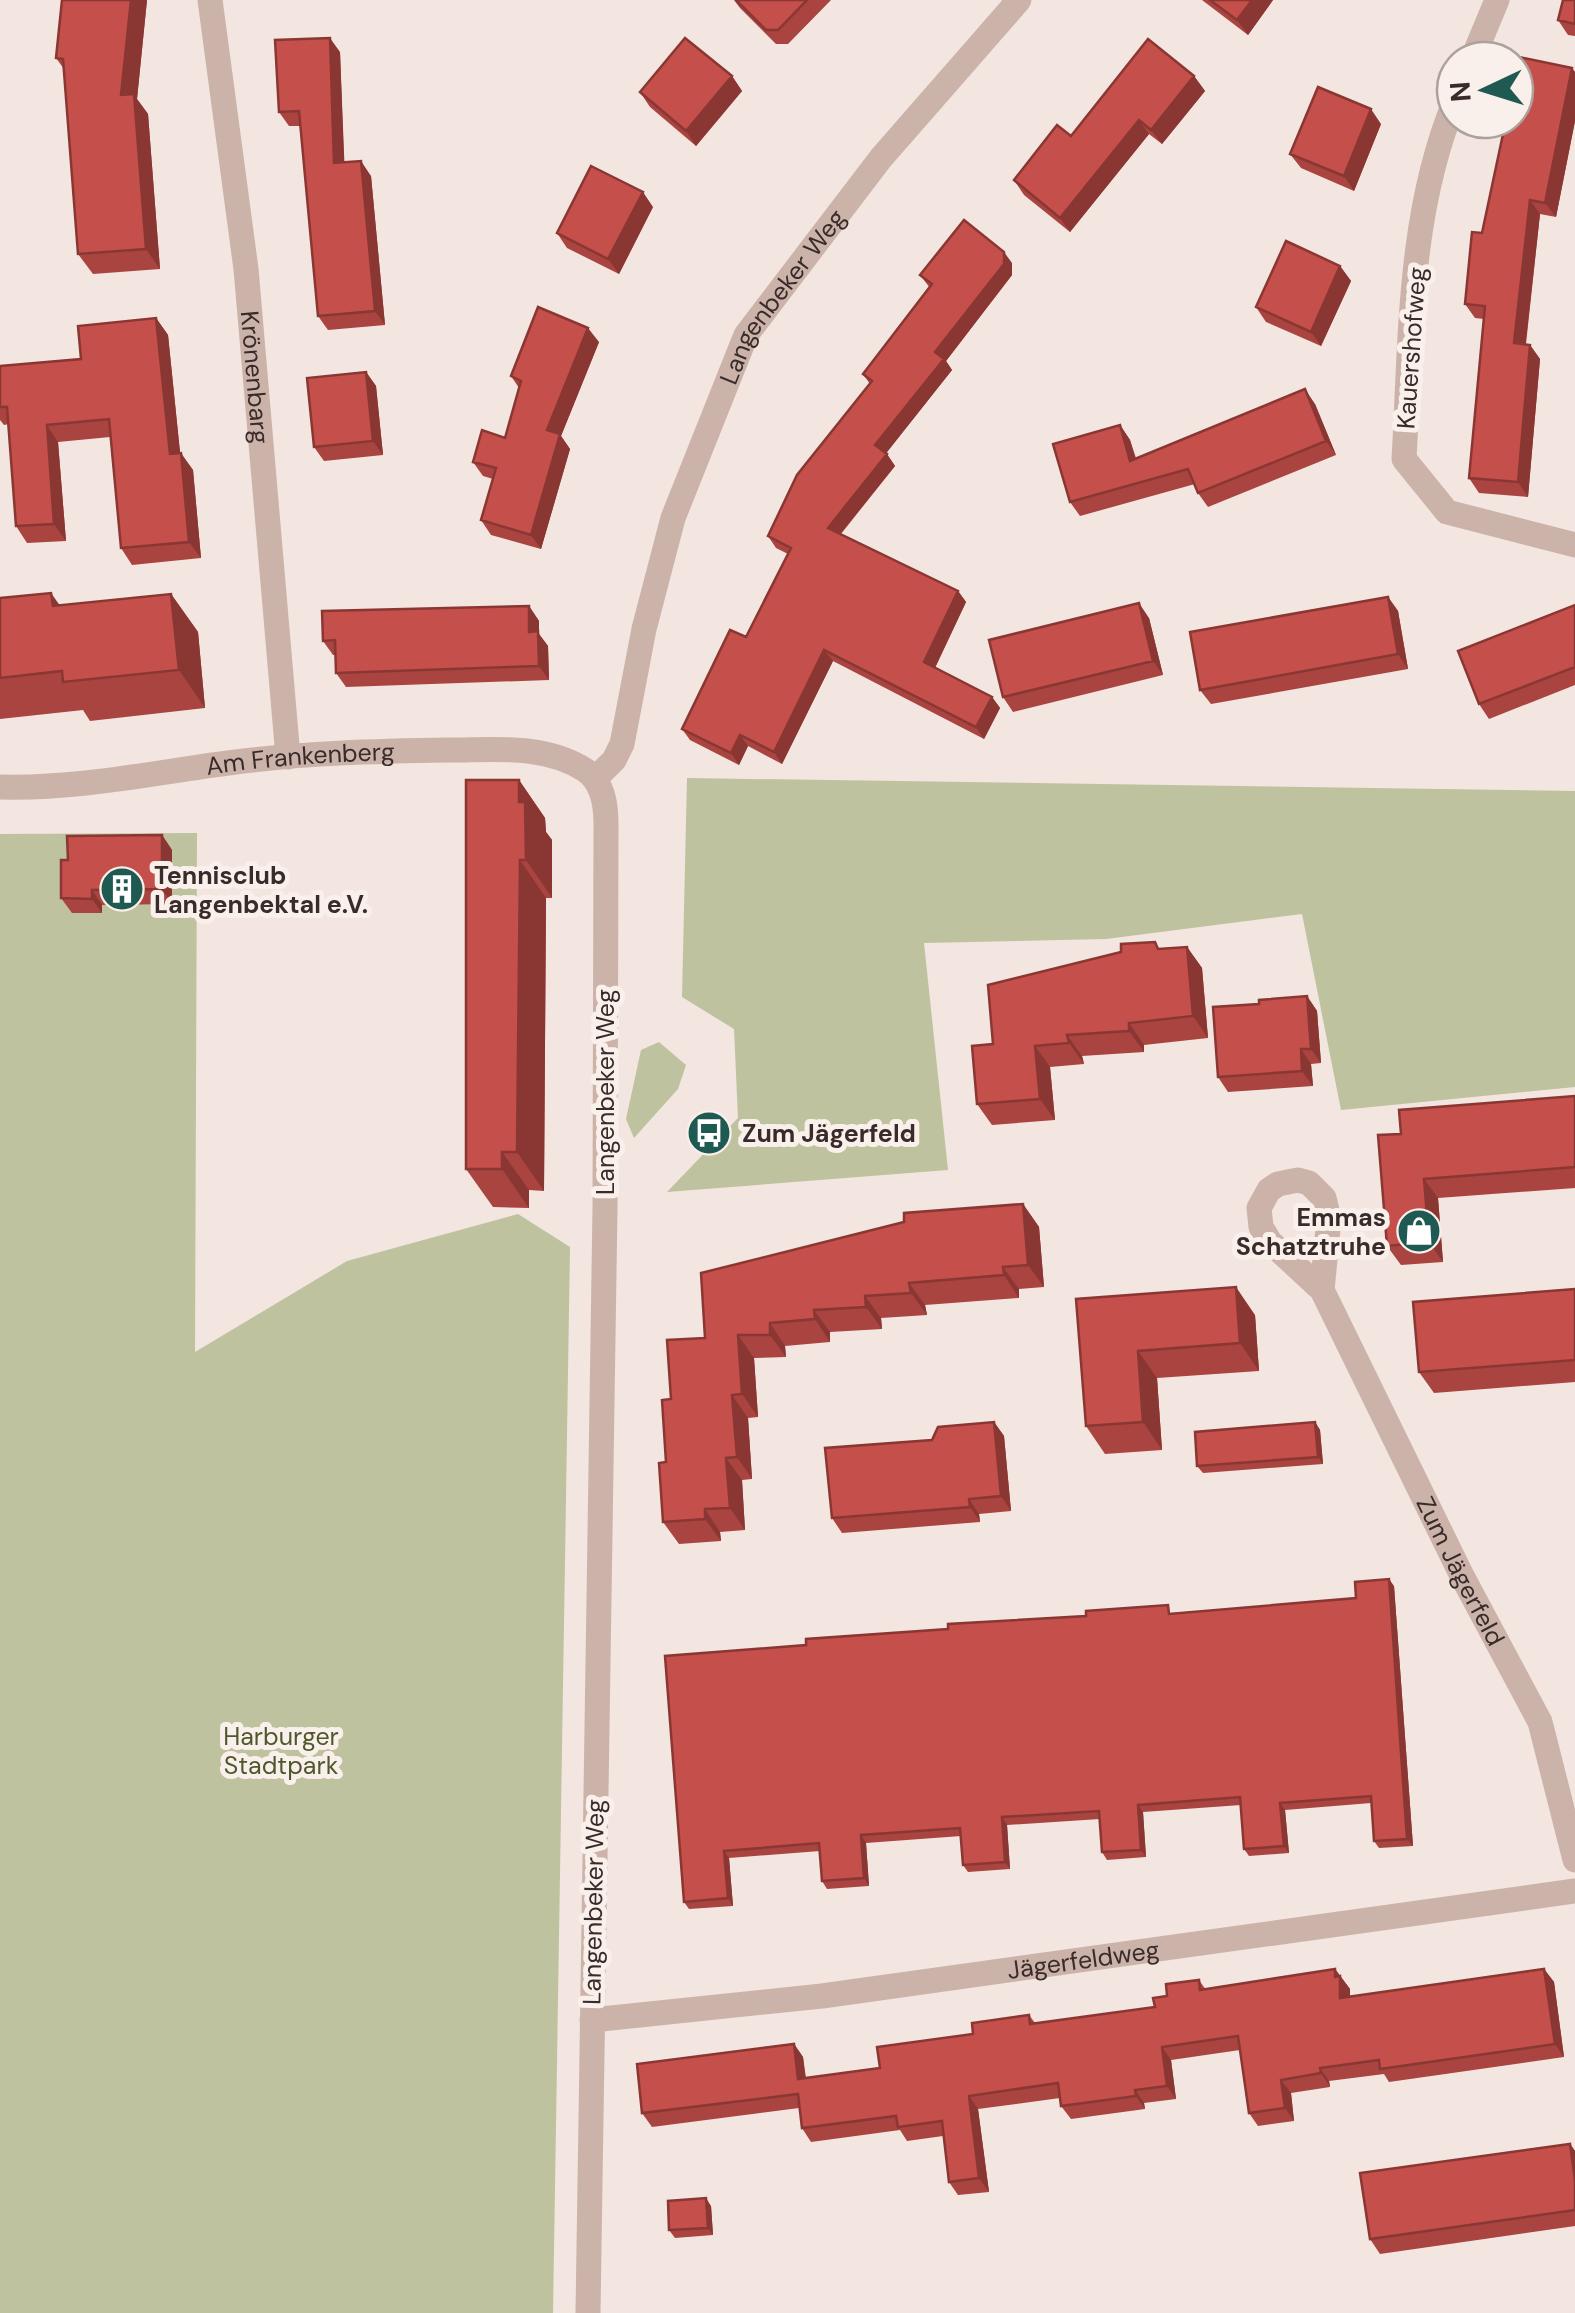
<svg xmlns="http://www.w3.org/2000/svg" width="1575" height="2313" font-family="'DM Sans',sans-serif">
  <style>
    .green { fill: #bec29e }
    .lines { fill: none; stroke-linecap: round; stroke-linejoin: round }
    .minor { stroke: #cbb3aa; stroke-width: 25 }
    .wall { fill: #a94440 }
    .shaded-wall { fill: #8a3734 }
    .building { fill: #c54f4a; stroke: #8a3734; stroke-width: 2.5 }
    .labels { text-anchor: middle; stroke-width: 10; stroke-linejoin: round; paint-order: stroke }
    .street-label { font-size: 25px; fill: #392b2a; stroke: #faf0eb }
    .poi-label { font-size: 25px; font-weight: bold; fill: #392b2a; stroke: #faf0eb; text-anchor: start }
    .park-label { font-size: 25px; fill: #50572d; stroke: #faf0eb }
  </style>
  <rect width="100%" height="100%" fill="#f3e5df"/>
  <path class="green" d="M687,778L1575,791V1087L1341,1110L1302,914L1106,939L924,943L948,1170L667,1192L738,1118L734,1029L682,997Z
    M197,833L195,1352L347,1261L518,1214L570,1247L553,2313H0V834Z
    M659,1042L686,1065L678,1089L634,1138L626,1119L641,1050Z"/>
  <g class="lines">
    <g class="minor">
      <path id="s1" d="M210,0L246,269L288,757"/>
      <path d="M1472,60L1497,0"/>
      <path d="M1455,101C1408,214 1411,340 1404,459L1447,512L1575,545"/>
      <path id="s2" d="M595,779L614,760L622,744L644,629L673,518L746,335L881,158L1019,0"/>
      <path id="s3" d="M0,787C78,789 152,773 228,763C302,753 377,751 450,750C495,750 545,744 585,770C603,782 606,804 606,824L605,1208L588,2313"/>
      <path id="s4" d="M1322,1290L1329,1219L1324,1198L1309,1183L1298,1180L1278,1184L1269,1190L1259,1208L1261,1227L1270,1242L1322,1290L1462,1576L1540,1722L1575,1860"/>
      <path id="s5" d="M592,2020L822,1996L1575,1891"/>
    </g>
  </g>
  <path class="wall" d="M62,0H147L137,99L148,114L160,269L93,274L78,254L64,69L56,58Z
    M734,0H831L788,44H776L740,8Z
    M1202,0H1273L1248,35Z
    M1575,0V36L1568,35L1558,20Z
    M340,52L344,163L371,176L385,325L328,330L318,316L301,126H289L279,112Z
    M1572,68L1575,72V121L1556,217L1540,214L1526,344L1530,345L1540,359L1528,497L1479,493L1469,478L1484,319L1475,318L1465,304L1482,233Z
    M732,76L742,91L696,146L650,107L640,92Z
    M1194,76L1205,91L1162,144L1149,134L1070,232L1024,195L1014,180L1071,136Z
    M1381,124L1354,191L1301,168L1290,154Z
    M653,207L619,274L567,248L557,233Z
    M1012,263V275L946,361L952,370L886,453L895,466L841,534L958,591L966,602L935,668L992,697L1000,708L984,739L833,661L782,764L748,746L739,765L690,740L682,729L746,637L788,554L776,548L768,536L870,384L863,374L930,288L920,275Z
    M1340,266L1351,281L1321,346L1266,322L1256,307Z
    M156,318L168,335L180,453L193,470L201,558L132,565L121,548L110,437L58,442L66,541L27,543L16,526L9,424L4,425L0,420V407Z
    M599,342L561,436L570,449L541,549L491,535L481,520L493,479L483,476L473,462L505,438L519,388L511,376Z
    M366,372L376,386L383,455L324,461L314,447Z
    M1315,404L1336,455L1208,507L1198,493L1195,484L1080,516L1070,502L1120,425L1130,440L1136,458Z
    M171,594L198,632L205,708L90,721L83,710L0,719V598L60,606Z
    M1388,597L1398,611L1408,669L1211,704L1200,690Z
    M1575,605V685L1489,719L1479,704Z
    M529,606L539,621V634L548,646L549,680L346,687L336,673L335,655H333L323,641Z
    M1149,618L1163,675L1013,712L1003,697Z
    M519,780L545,818L546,832L552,840V898H546L544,1191L529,1190V1208L493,1207L466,1169Z
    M162,835L172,850V904L102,905V913H72L61,898L68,860Z
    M1187,947L1202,968L1208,1038L1144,1045V1052L1082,1056L1084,1064L1050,1067L1055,1120L992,1125L977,1104L993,1044L1160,949Z
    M1307,996L1317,1011L1321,1063L1311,1064L1313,1086L1228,1092L1218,1077L1259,1004Z
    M1575,1096V1188L1438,1198L1443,1262L1401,1265L1387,1246L1401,1134Z
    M1023,1204L1039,1227L1044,1287L1019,1289V1298L925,1305L927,1315L881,1318L882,1329L830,1332V1342L785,1346L786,1357L754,1358L758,1417L748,1418L752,1479L742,1480L745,1530L720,1532L721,1541L679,1544L663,1522L671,1399L705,1338Z
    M1575,1289V1382L1434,1393L1419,1372Z
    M1076,1299L1255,1315L1259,1371L1157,1378L1162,1450L1105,1454L1086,1426Z
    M994,1422L1004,1436L1011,1511L979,1514L980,1522L842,1533L832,1518L932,1440Z
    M1315,1422L1320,1430L1323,1464L1203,1473L1197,1466Z
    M1394,1586L1413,1846L1379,1848L1374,1841L1371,1803L1285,1810L1289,1853L1249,1856L1244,1849L1241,1805L1143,1812L1146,1857L1107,1860L1102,1852L1100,1819L1007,1825L1010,1869L968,1872L963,1865L961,1836L866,1843L869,1886L827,1889L822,1881L820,1851L729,1858L733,1906L689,1909L684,1902L806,1645L1173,1613L1356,1598Z
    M1335,1969L1350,1989V1996L1544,1969L1554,1982L1564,2057L1389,2082L1384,2074L1329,2081L1330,2087L1291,2093L1294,2121L1258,2126L1249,2113L1240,2050L1171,2060L1176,2099L1144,2103L1145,2109L1071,2119L1061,2106L1060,2098L978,2109L989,2192L958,2195L949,2182L943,2136L907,2141L900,2130L811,2142L802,2128L799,2108L652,2127L642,2113L794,2044L803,2057L806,2078L880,2068L1029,2015L1035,2023L1155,2007L1167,1996L1199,1980L1206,1990Z
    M1570,2144L1575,2151V2226L1380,2254L1370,2239Z
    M711,2206L713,2235L675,2238L669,2230Z"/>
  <path class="shaded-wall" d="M131,0H147L137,99L148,114L160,269L146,249L121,95Z
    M1252,0H1273L1248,35L1237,20Z
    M330,38L340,52L345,178L334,163Z
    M1572,68L1575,72V121L1556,217L1545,203Z
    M732,76L742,91L696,146L686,131Z
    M1194,76L1205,91L1162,144L1151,130Z
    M1371,109L1381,124L1354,191L1344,176Z
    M1139,120L1149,134L1070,232L1060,218Z
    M361,161L371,176L385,325L375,311Z
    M643,192L653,207L619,274L608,259Z
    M1530,200L1540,214L1524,358L1514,343Z
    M1004,252L1012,263V275L946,361L952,370L884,456L875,445L935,352Z
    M1340,266L1351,281L1321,346L1311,332Z
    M156,318L168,335L182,471L170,454Z
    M588,328L599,342L561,436L570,449L541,549L531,535L547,430Z
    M1530,345L1540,359L1528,497L1518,482Z
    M366,372L376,386L383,455L373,441Z
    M1305,389L1315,404L1336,455L1326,441Z
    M47,425L58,442L66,541L54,524Z
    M1120,425L1130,440L1140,475L1130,461Z
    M181,453L193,470L201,558L189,542Z
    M887,454L895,466L836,539L828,528Z
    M958,591L966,602L932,674L924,662Z
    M51,593L78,631L53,606Z
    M171,594L198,632L205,708L179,670Z
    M1388,597L1398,611L1408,669L1398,654Z
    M1139,603L1149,618L1163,675L1153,661Z
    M529,606L539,621V634L548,646L549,680L539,666L529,632Z
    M824,650L833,661L782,764L774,752Z
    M992,697L1000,708L984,739L976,727Z
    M740,735L748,746L739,765L731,753Z
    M519,780L545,818L546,832L552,840V898L526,860L519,802Z
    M162,835L172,850V904L162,889Z
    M520,860L546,898L544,1191L517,1152Z
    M92,890L102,905V913L92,899Z
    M1187,947L1202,968L1208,1038L1193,1016Z
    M1307,996L1317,1011L1321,1063L1311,1049Z
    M1129,1023L1144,1045V1052L1129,1031Z
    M1067,1035L1082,1056L1084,1064L1069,1043Z
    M1035,1046L1050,1067L1055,1120L1040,1099Z
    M1301,1049L1311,1064L1313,1086L1302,1071Z
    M502,1152L529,1190V1208L502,1169Z
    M1424,1179L1438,1198L1443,1262L1429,1242Z
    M1023,1204L1039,1227L1044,1287L1028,1265Z
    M1003,1267L1019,1289V1298L1004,1275Z
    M909,1283L925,1305L927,1315L911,1293Z
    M1236,1287L1255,1315L1259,1371L1240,1343Z
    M865,1296L881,1318L882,1329L866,1307Z
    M814,1310L830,1332V1342L815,1319Z
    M770,1323L785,1346L786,1357L770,1335Z
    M738,1335L754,1358L758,1417L742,1394Z
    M1138,1351L1157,1378L1162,1450L1143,1422Z
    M732,1395L748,1418L752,1479L737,1457Z
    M994,1422L1004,1436L1011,1511L1001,1496Z
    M1315,1422L1320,1430L1323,1464L1318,1457Z
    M726,1458L742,1480L745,1530L730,1508Z
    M969,1499L979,1514L980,1522L970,1507Z
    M705,1509L720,1532L721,1541L705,1519Z
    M1389,1579L1394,1586L1413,1846L1407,1839Z
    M1280,1803L1285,1810L1289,1853L1284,1846Z
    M1138,1805L1143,1812L1146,1857L1141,1850Z
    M1002,1817L1007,1825L1010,1869L1005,1862Z
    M861,1835L866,1843L869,1886L864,1878Z
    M724,1851L729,1858L733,1906L728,1898Z
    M1335,1969L1350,1989V2011L1340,1998L1335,1977Z
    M1544,1969L1554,1982L1564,2057L1555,2044Z
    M794,2044L803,2057L807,2092L798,2079Z
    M1162,2047L1171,2060L1176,2099L1167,2086Z
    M1320,2068L1329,2081L1330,2087L1321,2073Z
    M1281,2080L1291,2093L1294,2121L1285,2108Z
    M1135,2090L1144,2103L1145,2109L1136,2096Z
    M969,2096L978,2109L989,2192L979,2178Z
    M1570,2144L1575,2151V2180Z
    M706,2198L711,2206L713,2235L708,2228Z"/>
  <path class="building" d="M62,0H131L121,95L134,94L146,249L78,254L63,59L56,58Z
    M736,0H807L778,30H766Z
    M1210,0H1252L1237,20Z
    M1563,0H1575V24L1558,20Z
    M330,38L334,163L361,161L375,311L318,316L299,111L279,112L275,40Z
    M685,38L732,76L686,131L640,92Z
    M1148,39L1194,76L1151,130L1139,120L1060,218L1014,180L1057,125L1071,136Z
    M1519,57L1572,68L1545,203L1530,200L1514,343L1530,345L1518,482L1469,478L1485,306L1465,304L1472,232L1482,233L1506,120H1515V76Z
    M1318,87L1371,109L1344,176L1290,154Z
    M591,166L643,192L608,259L557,233Z
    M964,220L1004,252V264L935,352L944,359L875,445L887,454L828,528L958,591L924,662L992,697L976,727L824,650L774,752L740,735L731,753L682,729L730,630L746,637L791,548L768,536L797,475L872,381L863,374L932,284L920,275Z
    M1286,241L1340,266L1311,332L1256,307Z
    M538,307L588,328L547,430L560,434L531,535L481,520L496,468L473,462L482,430L505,438L521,381L511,376Z
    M156,318L170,454L181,453L189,542L121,548L109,419L47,425L54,524L16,526L7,407H0V366L81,359L78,326Z
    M366,372L373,441L314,447L307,378Z
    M1305,389L1326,441L1198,493L1188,469L1070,502L1053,444L1120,425L1130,461Z
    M51,593L53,606L171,594L179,670L63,682L62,671L0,678V598Z
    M1388,597L1398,654L1200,690L1190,632Z
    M1139,603L1153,661L1003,697L989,640Z
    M1575,605V667L1479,704L1458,651Z
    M529,606V632L538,631L539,666L336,673L335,640L323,641L322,611Z
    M466,780H519V802H525L526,860H520L517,1152H502V1169H466Z
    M162,835V889L92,890V899L61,898V860H68L67,836Z
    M1155,942L1158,949L1187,947L1193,1016L1129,1023V1031L1067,1035L1069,1043L1035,1046L1040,1099L977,1104L972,1046L993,1044L988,985L1121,952V944Z
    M1307,996L1311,1049H1301L1302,1071L1218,1077L1213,1007L1259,1004V1000Z
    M1575,1096V1167L1424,1179L1429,1242L1387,1246L1378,1135L1401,1134L1399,1110Z
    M1023,1204L1028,1265L1003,1267L1004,1275L909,1283L911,1293L865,1296L866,1307L814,1310L815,1319L770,1323V1335H738L742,1394L732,1395L737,1457L726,1458L730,1508L705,1509V1519L663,1522L659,1463L666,1462L662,1400L671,1399L667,1340L705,1338L701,1273L904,1222V1213Z
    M1236,1287L1240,1343L1138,1351L1143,1422L1086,1426L1076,1299Z
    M1575,1289V1360L1419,1372L1413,1302Z
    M994,1422L1001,1496L969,1499L970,1507L832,1518L825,1448L932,1440L938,1427Z
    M1315,1422L1318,1457L1197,1466L1195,1432Z
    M1389,1579L1407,1839L1374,1841L1371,1796L1280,1803L1284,1846L1244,1849L1240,1797L1138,1805L1141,1850L1102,1852L1099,1811L1002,1817L1005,1862L963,1865L960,1828L861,1835L864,1878L822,1881L819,1843L724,1851L728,1898L684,1902L665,1656L806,1645V1639L948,1629V1624L1086,1616V1611L1168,1605L1169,1614L1356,1598L1355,1582Z
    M1335,1969V1977L1340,1976V1998L1544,1969L1555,2044L1380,2069L1379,2060L1320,2068L1321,2073L1281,2080L1285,2108L1249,2113L1238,2036L1162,2047L1167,2086L1135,2090L1136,2096L1061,2106L1058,2083L969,2096L979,2178L949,2182L942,2121L898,2127L896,2116L802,2128L798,2094L642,2113L637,2064L794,2044L798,2079L880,2068L877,2047L973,2034L972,2023L1029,2015L1030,2024L1155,2007L1153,1998L1167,1996L1166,1984L1199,1980L1200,1990Z
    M1570,2144L1575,2180V2210L1370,2239L1360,2173Z
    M706,2198L708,2228L669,2230L668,2201Z"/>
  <defs>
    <symbol id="building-disc" viewBox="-11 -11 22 22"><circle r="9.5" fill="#1f5a52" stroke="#faf0eb"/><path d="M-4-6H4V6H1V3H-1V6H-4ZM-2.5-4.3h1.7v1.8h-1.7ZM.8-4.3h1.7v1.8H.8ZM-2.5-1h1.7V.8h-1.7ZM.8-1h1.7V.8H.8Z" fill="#fff"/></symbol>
    <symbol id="bus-disc" viewBox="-11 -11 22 22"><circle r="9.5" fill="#1f5a52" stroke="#faf0eb"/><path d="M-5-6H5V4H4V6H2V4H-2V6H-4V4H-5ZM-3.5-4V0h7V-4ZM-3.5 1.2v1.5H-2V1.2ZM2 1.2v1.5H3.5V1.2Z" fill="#fff"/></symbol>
    <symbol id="shop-disc" viewBox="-11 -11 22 22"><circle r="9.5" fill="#1f5a52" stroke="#faf0eb"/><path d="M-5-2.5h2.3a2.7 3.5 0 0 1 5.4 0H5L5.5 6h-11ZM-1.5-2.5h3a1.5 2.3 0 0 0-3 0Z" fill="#fff"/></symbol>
  </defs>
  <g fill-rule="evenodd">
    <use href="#building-disc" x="97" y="864" width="50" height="50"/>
    <use href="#bus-disc" x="684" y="1108" width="50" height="50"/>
    <use href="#shop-disc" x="1394" y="1206" width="50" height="50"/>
  </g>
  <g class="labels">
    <g class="street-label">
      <text dy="9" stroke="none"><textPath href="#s2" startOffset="525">Langenbeker Weg</textPath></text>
      <text transform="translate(1411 348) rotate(-86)" y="9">Kauershofweg</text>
      <text dy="9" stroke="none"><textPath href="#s1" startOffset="380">Krönenbarg</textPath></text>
      <text dy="9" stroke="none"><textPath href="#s3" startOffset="302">Am Frankenberg</textPath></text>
      <text transform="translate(605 1092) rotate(-90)" y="9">Langenbeker Weg</text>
      <text dy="9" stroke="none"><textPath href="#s4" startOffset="598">Zum Jägerfeld</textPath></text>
      <text transform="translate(593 1902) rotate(-89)" y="9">Langenbeker Weg</text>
      <text dy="9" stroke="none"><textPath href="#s5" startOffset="495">Jägerfeldweg</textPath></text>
    </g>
    <g class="poi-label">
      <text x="154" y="884">Tennisclub<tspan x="154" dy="29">Langenbektal e.V.</tspan></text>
      <text x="742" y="1142">Zum Jägerfeld</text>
      <text x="1386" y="1226" text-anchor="end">Emmas<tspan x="1386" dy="29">Schatztruhe</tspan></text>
    </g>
    <g class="park-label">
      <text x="281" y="1745">Harburger<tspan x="281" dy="29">Stadtpark</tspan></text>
    </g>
  </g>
  <g transform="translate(1485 90) rotate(266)"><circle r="48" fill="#faf0eb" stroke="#ada19e" stroke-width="2.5"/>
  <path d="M0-8L18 38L0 25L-18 38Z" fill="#1f5a52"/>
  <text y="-15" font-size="28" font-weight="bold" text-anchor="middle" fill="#392b2a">N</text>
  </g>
</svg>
